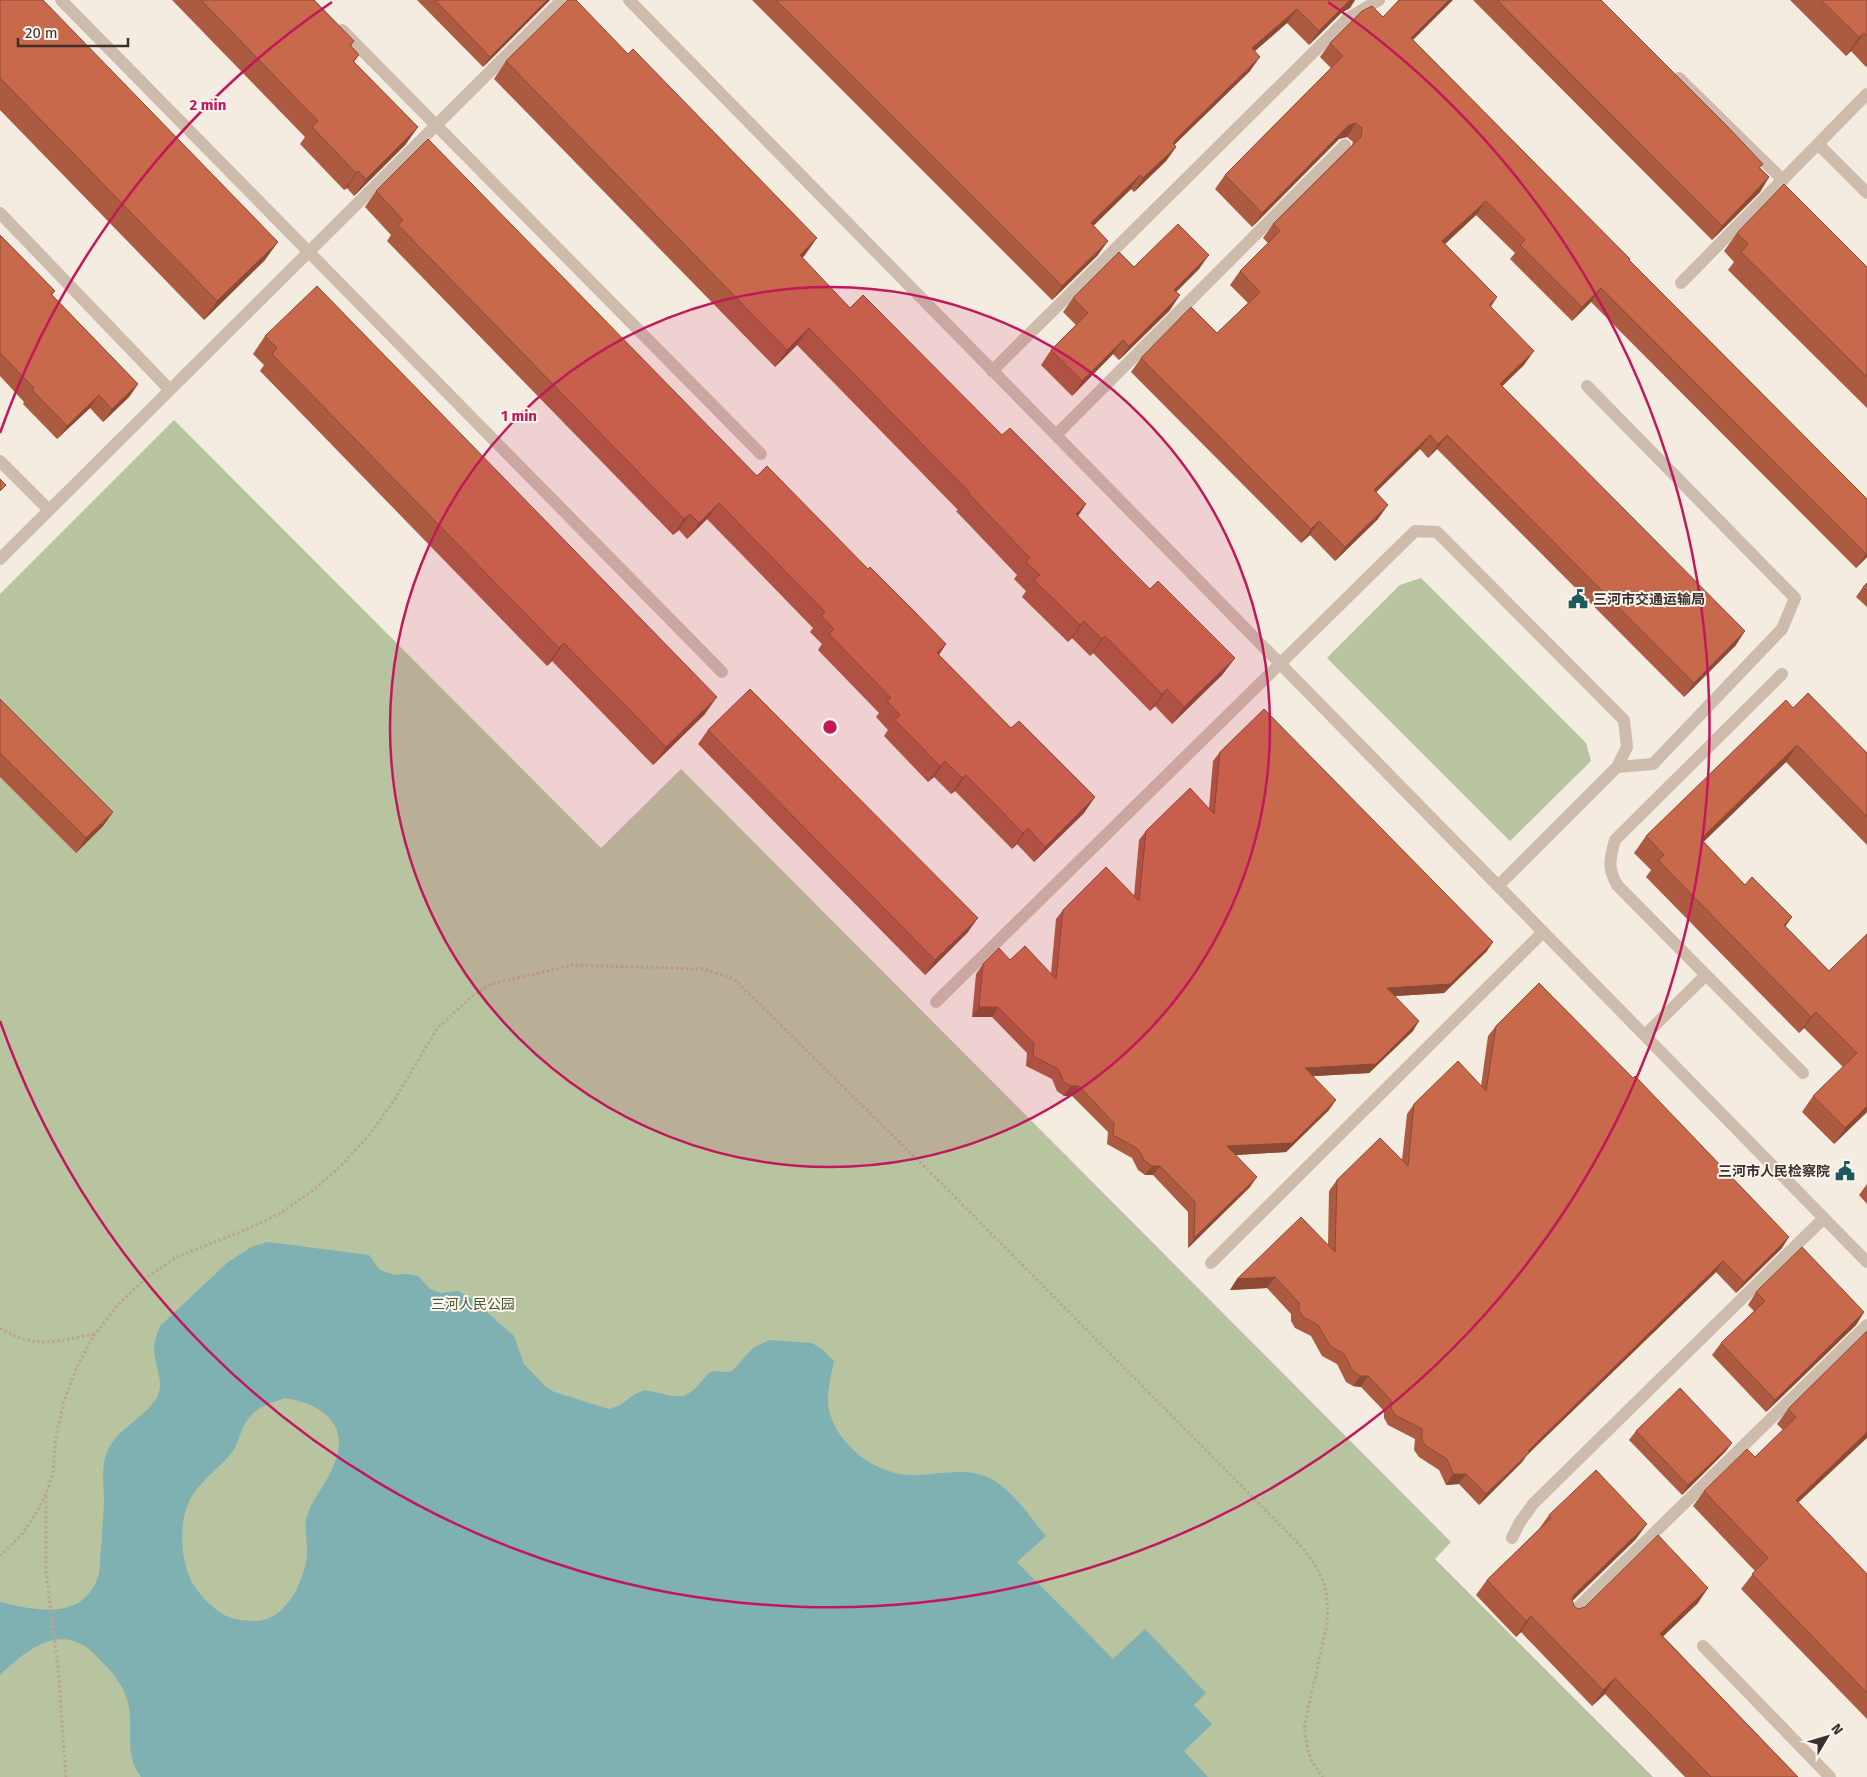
<svg xmlns="http://www.w3.org/2000/svg" width="1867" height="1777" font-family="'Fira Sans','Noto Sans SC',sans-serif">
  <style>
    .green { fill: #b8c4a0 }
    .water { fill: #7fb0b2; fill-rule: evenodd }
    .lines { fill: none; stroke-linecap: round; stroke-linejoin: round }
    .path { stroke: #b9a596; stroke-width: 3; stroke-dasharray: 2.5 2.5; stroke-linecap: butt }
    .minor { stroke: #cdbbac; stroke-width: 12 }
    .wall { fill: #ac5a40 }
    .shaded-wall { fill: #8c4a34 }
    .building { fill: #c8694b; stroke: #8c4a34 }
    .ring { fill: none; stroke: #c2185b; stroke-width: 2.5 }
    .labels { text-anchor: middle; stroke-width: 4; stroke-linejoin: round; paint-order: stroke }
    .poi-label { font-size: 14px; font-weight: bold; fill: #3b302b; stroke: #fbf5ee; text-anchor: start }
    .park-label { font-size: 14px; fill: #4a5a2e; stroke: #fbf5ee }
    .centre { fill: #c2185b; stroke: #fbf5ee; stroke-width: 2.5 }
    .ring-label { font-size: 15px; text-anchor: middle; font-weight: bold; fill: #c2185b; stroke: #fbf5ee; stroke-width: 4; stroke-linejoin: round; paint-order: stroke }
  </style>
  <rect width="100%" height="100%" fill="#f4ebe1"/>
  <path class="green" d="M174,420L601,848L681,769L1451,1542L1435,1559L1653,1777H0V594Z
    M1421,578L1586,743L1591,761L1510,841L1327,658L1400,585Z"/>
  <path class="water" d="M268,1242L369,1255L379,1269L385,1272L395,1275L407,1274L418,1276L430,1289L441,1293L458,1291L473,1300L514,1336L524,1364L544,1385L554,1392L609,1409L620,1405L635,1394L645,1390L672,1396H684L694,1390L709,1373L715,1371L727,1372L732,1371L753,1348L769,1340L812,1343L822,1349L834,1361C831,1377 825,1397 830,1414C840,1447 875,1473 909,1475C934,1476 960,1467 985,1476C1009,1485 1029,1516 1046,1536L1017,1562L1113,1659L1145,1629L1206,1693L1194,1705L1212,1724L1184,1751L1208,1777H141C123,1754 134,1728 128,1703C125,1688 114,1674 104,1664C96,1656 90,1648 81,1644C51,1628 20,1656 0,1675V1602C35,1610 82,1622 98,1577C100,1572 100,1564 100,1558C102,1539 103,1521 104,1501C104,1489 102,1476 104,1463C109,1430 144,1421 157,1397C165,1382 154,1364 154,1348C154,1341 157,1334 160,1326L227,1263L251,1247ZM285,1398C323,1404 352,1425 333,1467C326,1484 313,1498 307,1516C303,1529 308,1541 307,1554C305,1581 285,1623 253,1621C236,1620 224,1618 212,1606C203,1598 194,1588 189,1576C180,1554 179,1516 192,1496C203,1478 221,1467 233,1451C237,1445 239,1437 242,1430C252,1408 263,1406 285,1398Z"/>
  <g class="lines">
    <path class="path" d="M0,1328C36,1350 56,1341 95,1334
      M46,1496V1572L58,1667L66,1777
      M0,1556L22,1534L35,1515L46,1494L53,1472L56,1436L64,1401L77,1367L95,1334L118,1305L145,1279L175,1258L247,1229L281,1213L312,1191L341,1166L370,1134L395,1099L437,1029L471,997L491,984L573,965L703,969L726,976L736,981L944,1186L1302,1547C1323,1574 1330,1590 1327,1624L1304,1728L1308,1751L1312,1762L1323,1777"/>
    <path class="minor" d="M61,0L722,672
      M629,0L1867,1262
      M342,30L761,454
      M1679,78L1783,180
      M1818,144L1867,193
      M0,213L170,390
      M1681,283L1867,94
      M992,371L1347,19L1379,0
      M1587,386L1795,598L1782,629L1653,764L1617,767
      M1056,435L1345,145
      M0,461L49,510
      M0,559L562,0
      M1782,674L1615,840C1610,859 1607,867 1617,885L1803,1073
      M936,1002L1415,531L1437,532L1624,720L1627,747L1617,767L1498,886
      M1645,1035L1706,975
      M1211,1263L1543,932
      M1512,1538L1520,1522L1533,1504L1824,1218
      M1569,1616L1867,1325
      M1703,1646L1830,1777"/>
  </g>
  <path class="wall" d="M0,0L265,260L204,320L0,110Z
    M172,0H314L354,41L351,46L359,55L354,62L406,144L354,196L347,188L344,190L300,144L305,137Z
    M417,0H550L483,67Z
    M752,0H1355L1350,8L1341,13L1309,45L1287,23L1255,51L1250,71L1174,145L1176,147L1166,161L1134,192L1131,189L1093,226L1098,255L1052,300Z
    M1473,0H1601L1769,177L1760,192L1712,240Z
    M1790,0H1867V66L1866,67L1851,51L1846,56Z
    M1383,17L1413,40L1629,260L1867,499V557L1856,568L1591,302L1572,321L1510,259L1515,253L1476,215L1445,244L1497,297L1491,307L1524,365L1502,386L1736,645L1684,697L1437,449L1428,458L1420,449L1376,492L1378,519L1335,561L1310,535L1301,543L1131,372L1141,358L1217,333L1248,303L1230,285L1240,271L1268,243L1263,238L1273,224L1352,145L1353,142L1347,137L1339,139L1252,227L1215,189L1225,175L1331,68L1320,57L1330,43Z
    M506,61L805,255L802,258L850,308L1002,435L1086,504L1078,516L1150,589L1235,658L1222,675L1172,724L1155,706L1150,711L1093,653L1090,656L1072,638L1068,642L1022,597L1026,591L1014,579L1017,575L956,511L958,510L797,345L775,367L494,79Z
    M376,191L757,476L868,569L946,644L939,655L1084,813L1034,862L1017,844L1012,849L955,791L951,794L934,777L928,782L884,736L888,730L876,717L879,713L818,650L822,644L810,632L813,628L707,519L687,539L679,530L673,535L387,241L391,235L365,207Z
    M1737,233L1867,267V408L1728,270L1734,262L1724,251Z
    M0,235L55,291L52,295L138,384L129,397L103,422L90,408L57,439L23,404L24,402L0,376Z
    M1134,267L1199,269L1176,292L1170,310L1119,360L1113,354L1072,396L1041,365L1051,350L1076,325L1063,312L1073,298Z
    M265,336L705,714L653,765L552,661L547,666L260,371L264,365L253,354Z
    M1867,583V607L1856,597L1863,587Z
    M0,699L113,812L103,826L76,853L0,777Z
    M1793,708L1867,753V845L1786,762L1703,842L1829,971L1867,934V1112L1834,1144L1802,1112L1813,1096L1843,1067L1804,1028L1799,1033L1646,877L1651,870L1634,853L1646,836Z
    M708,730L968,932L925,975L698,744Z
    M1220,752L1487,951L1444,993L1395,996L1413,1031L1369,1073L1313,1076L1329,1110L1286,1152L1235,1155L1250,1187L1188,1248V1212L1153,1175H1145L1138,1170L1132,1158L1107,1144L1108,1132L1072,1096H1064L1057,1091L1052,1079L1026,1066L1027,1053L992,1017H972L976,974L983,964L1010,960L1051,973L1056,919L1063,910L1134,896L1139,840L1146,831L1209,808L1213,761Z
    M1496,1026L1782,1248L1736,1293L1716,1272L1527,1455L1522,1462L1479,1505L1459,1484L1446,1485L1439,1470L1419,1457L1414,1450L1415,1439L1388,1425L1384,1418V1411L1361,1387L1353,1386L1346,1382L1337,1364L1322,1356L1311,1336L1295,1328L1291,1321V1314L1267,1288L1230,1290L1237,1279L1328,1245L1329,1191L1337,1180L1402,1160L1407,1114L1414,1104L1481,1086L1488,1036Z
    M1867,1184V1204L1859,1195Z
    M1756,1292L1864,1312L1856,1325L1766,1412L1712,1355L1721,1343L1754,1311L1748,1305Z
    M1867,1331L1798,1502L1867,1574V1719L1741,1589L1755,1571L1693,1506L1704,1491L1755,1457L1783,1430L1777,1424L1788,1409Z
    M1636,1431L1732,1443L1725,1452L1682,1495L1629,1440Z
    M1549,1515L1636,1539L1572,1601L1574,1606L1578,1609L1698,1603L1663,1636L1798,1777H1685L1605,1694L1592,1706L1521,1632L1516,1637L1476,1595L1487,1580L1539,1529Z"/>
  <path class="shaded-wall" d="M547,0H550L483,67L490,57Z
    M1350,0H1355L1350,8L1341,13L1309,45L1319,31Z
    M1449,0H1453L1401,52L1411,38Z
    M1297,9L1287,23L1242,62L1252,48Z
    M1864,33L1851,51L1846,56L1859,37Z
    M1260,57L1250,71L1168,151L1178,137Z
    M1356,123L1347,137L1339,139L1252,227L1262,213L1349,125Z
    M418,127L406,144L354,196L366,179Z
    M1176,147L1166,161L1134,192L1143,178Z
    M358,171L347,188L344,190L356,173Z
    M1140,175L1131,189L1081,238L1091,223Z
    M1769,177L1760,192L1712,240L1722,226Z
    M1486,201L1476,215L1432,256L1442,241Z
    M817,238L805,255L788,273L800,255Z
    M1108,241L1098,255L1052,300L1062,286Z
    M278,242L265,260L204,320L217,301Z
    M1209,255L1199,269L1164,304L1174,290Z
    M1601,288L1591,302L1572,321L1582,307Z
    M1180,295L1170,310L1119,360L1129,346Z
    M809,328L797,345L775,367L787,350Z
    M1123,340L1113,354L1072,396L1082,381Z
    M1534,351L1524,365L1490,398L1500,384Z
    M138,384L129,397L103,422L112,409Z
    M99,395L90,408L57,439L67,426Z
    M1430,435L1420,449L1364,504L1374,490Z
    M1447,435L1437,449L1428,458L1438,444Z
    M719,503L707,519L687,539L699,523Z
    M1086,504L1074,522L1076,514Z
    M1388,505L1378,519L1335,561L1345,547Z
    M690,514L679,530L673,535L684,519Z
    M1319,521L1310,535L1301,543L1311,529Z
    M1867,553V557L1856,568Z
    M1084,621L1072,638L1068,642L1080,625Z
    M1745,631L1736,645L1684,697L1694,683Z
    M1105,636L1093,653L1090,656L1102,639Z
    M564,643L552,661L547,666L559,648Z
    M946,644L935,660L937,653Z
    M1235,658L1222,675L1172,724L1184,707Z
    M1167,689L1155,706L1150,711L1162,694Z
    M717,697L705,714L653,765L666,747Z
    M1797,745L1786,762L1689,856L1701,839Z
    M945,761L934,777L928,782L940,766Z
    M966,775L955,791L951,794L962,778Z
    M1095,797L1084,813L1034,862L1045,847Z
    M113,812L103,826L76,853L86,838Z
    M1028,828L1017,844L1012,849L1023,833Z
    M1792,917L1780,934L1784,925Z
    M978,918L968,932L925,975L935,960Z
    M1493,942L1487,951L1444,993L1380,997L1387,988Z
    M979,1007H998L992,1017H972Z
    M1816,1012L1804,1028L1799,1033L1811,1017Z
    M1419,1021L1413,1031L1369,1073L1299,1077L1305,1068Z
    M1071,1086H1079L1072,1096H1064Z
    M1336,1100L1329,1110L1286,1152L1221,1156L1227,1146Z
    M1867,1106V1112L1834,1144L1845,1128Z
    M1152,1166H1160L1153,1175H1145Z
    M1257,1177L1250,1187L1188,1248L1194,1238Z
    M1789,1237L1782,1248L1736,1293L1744,1282Z
    M1723,1261L1716,1272L1527,1455L1522,1462L1479,1505L1486,1494L1528,1451Z
    M1275,1277L1267,1288L1230,1290L1237,1279Z
    M1864,1312L1856,1325L1766,1412L1775,1400Z
    M1360,1376H1368L1361,1387L1353,1386Z
    M1867,1432V1438L1785,1515L1796,1500Z
    M1732,1443L1725,1452L1682,1495L1688,1485Z
    M1453,1474H1466L1459,1484L1446,1485Z
    M1647,1524L1636,1539L1563,1610L1574,1595Z
    M1708,1588L1698,1603L1650,1649L1660,1634Z
    M1531,1616L1521,1632L1516,1637L1526,1621Z
    M1615,1678L1605,1694L1592,1706L1603,1690Z"/>
  <path class="building" d="M0,0H43L278,242L217,301L0,78Z
    M201,0H314L354,41L350,45L359,55L353,61L418,127L366,179L358,171L356,173L312,127L318,121Z
    M435,0H547L490,57Z
    M568,0H576L628,54L633,49L817,238L800,255L850,308L863,295L1002,435L1010,428L1086,504L1076,514L1117,556L1150,589L1158,581L1235,658L1184,707L1167,689L1162,694L1105,636L1102,639L1084,621L1080,625L1034,580L1040,575L1026,562L1030,558L969,494L970,493L809,328L787,350L506,61Z
    M776,0H1350L1319,31L1297,9L1252,48L1260,57L1178,137L1173,143L1176,147L1143,178L1140,175L1091,223L1108,241L1062,286Z
    M1399,0H1449L1411,38L1630,259L1629,260L1867,499V553L1866,554L1601,288L1582,307L1520,245L1525,240L1486,201L1442,241L1497,297L1489,305L1534,351L1500,384L1745,631L1694,683L1447,435L1438,444L1430,435L1374,490L1388,505L1345,547L1319,521L1311,529L1141,358L1191,307L1217,333L1260,292L1240,271L1280,231L1273,224L1361,137L1362,128L1356,123L1349,125L1262,213L1225,175L1343,56L1330,43L1362,11L1372,6L1383,17Z
    M1497,0H1601L1728,127L1763,164L1759,168L1769,177L1722,226Z
    M1821,0H1867V36L1864,33L1859,37Z
    M428,139L757,476L767,466L868,569L870,567L912,609L946,644L937,653L1011,728L1019,721L1095,797L1045,847L1028,828L1023,833L966,775L962,778L945,761L940,766L895,720L900,715L887,701L891,698L829,634L834,629L821,616L825,612L719,503L699,523L690,514L684,519L398,225L403,220L376,191Z
    M1784,184L1867,267V377L1741,252L1748,244L1737,233Z
    M1178,224L1209,255L1174,290L1180,295L1129,346L1123,340L1082,381L1051,350L1088,313L1073,298L1119,252L1134,267Z
    M0,235L55,291L51,294L138,384L112,409L99,395L67,426L32,390L34,388L0,353Z
    M317,286L717,697L666,747L564,643L559,648L272,354L277,348L265,336Z
    M0,479L6,485L0,491Z
    M1867,583V591L1863,587Z
    M750,689L978,918L935,960L708,730Z
    M1808,693L1867,753V817L1797,745L1701,839L1745,885L1752,877L1792,917L1784,925L1829,971L1867,934V1106L1845,1128L1813,1096L1857,1053L1816,1012L1811,1017L1658,860L1664,855L1646,836L1786,700L1793,708Z
    M0,699L113,812L86,838L0,753Z
    M1264,709L1493,942L1450,984L1387,988L1419,1021L1376,1064L1305,1068L1336,1100L1292,1143L1227,1146L1257,1177L1194,1238L1195,1202L1160,1166H1152L1145,1161L1138,1149L1113,1135L1114,1123L1079,1086H1071L1064,1082L1058,1069L1033,1056L1034,1043L998,1007H979L983,964L999,948L1010,960L1025,946L1056,979L1063,910L1106,867L1139,901L1146,831L1190,788L1214,814L1220,752Z
    M1539,983L1633,1078L1635,1076L1789,1237L1744,1282L1723,1261L1528,1451L1530,1452L1486,1494L1466,1474H1453L1447,1459L1426,1446L1422,1440V1429L1395,1415L1391,1408V1400L1368,1376H1360L1353,1371L1344,1354L1330,1346L1318,1325L1303,1317L1299,1310V1303L1275,1277L1237,1279L1301,1217L1335,1252L1337,1180L1380,1138L1408,1166L1414,1104L1458,1061L1486,1091L1496,1026Z
    M1802,1247L1864,1312L1775,1400L1721,1343L1765,1301L1756,1292Z
    M1867,1331V1432L1796,1500L1867,1574V1693L1752,1574L1768,1558L1704,1491L1747,1449L1755,1457L1796,1417L1788,1409Z
    M1680,1388L1732,1443L1688,1485L1636,1431Z
    M1596,1470L1647,1524L1574,1595L1572,1599L1574,1606L1578,1609L1585,1607L1658,1535L1708,1588L1660,1634L1798,1777H1711L1615,1678L1603,1690L1531,1616L1526,1621L1487,1580L1551,1518L1549,1515Z"/>
  <circle cx="830" cy="727" r="440" fill="#c2185b" fill-opacity=".12"/>
  <g class="ring">
    <circle cx="830" cy="727" r="440"/>
    <path d="M0 433A880 880 0 0 1 332 2M1328 2A880 880 0 1 1 0 1021"/>
  </g>
  <defs>
    <symbol id="civic-bare" viewBox="-9 -9 18 18"><path d="M-.6-6.5H3V-4.5H.6V-3L4-1V1h2V6H-6V1h2V-1L-.6-3ZM-1.2 2.5V6h2.4V2.5Z" fill="#1f5a5e" stroke="#fbf5ee" stroke-width="2.5" paint-order="stroke"/></symbol>
  </defs>
  <g fill-rule="evenodd">
    <use href="#civic-bare" x="1564" y="585" width="28" height="28"/>
    <use href="#civic-bare" x="1831" y="1157" width="28" height="28"/>
  </g>
  <g class="labels">
    <g class="poi-label">
      <text x="1593" y="604">三河市交通运输局</text>
      <text x="1830" y="1176" text-anchor="end">三河市人民检察院</text>
    </g>
    <g class="park-label">
      <text x="473" y="1309">三河人民公园</text>
    </g>
  </g>
  <circle cx="830" cy="727" r="8" class="centre"/>
  <g class="ring-label">
    <text x="208" y="110">2 min</text>
    <text x="519" y="421">1 min</text>
  </g>
  <g transform="translate(1827 1737) rotate(52)" stroke="#fbf5ee" stroke-width="4" paint-order="stroke">
  <path d="M0-4L9 19L0 12L-9 19Z" fill="#3b302b"/>
  <text y="-8" font-size="14" font-weight="bold" text-anchor="middle" fill="#3b302b">N</text>
  </g>
  <path d="M18 38v8h110v-8" fill="none" stroke="#3b302b" stroke-width="2.5"/>
  <text x="25" y="38" font-size="15" fill="#3b302b" stroke="#fbf5ee" stroke-width="4" paint-order="stroke">20 m</text>
</svg>
